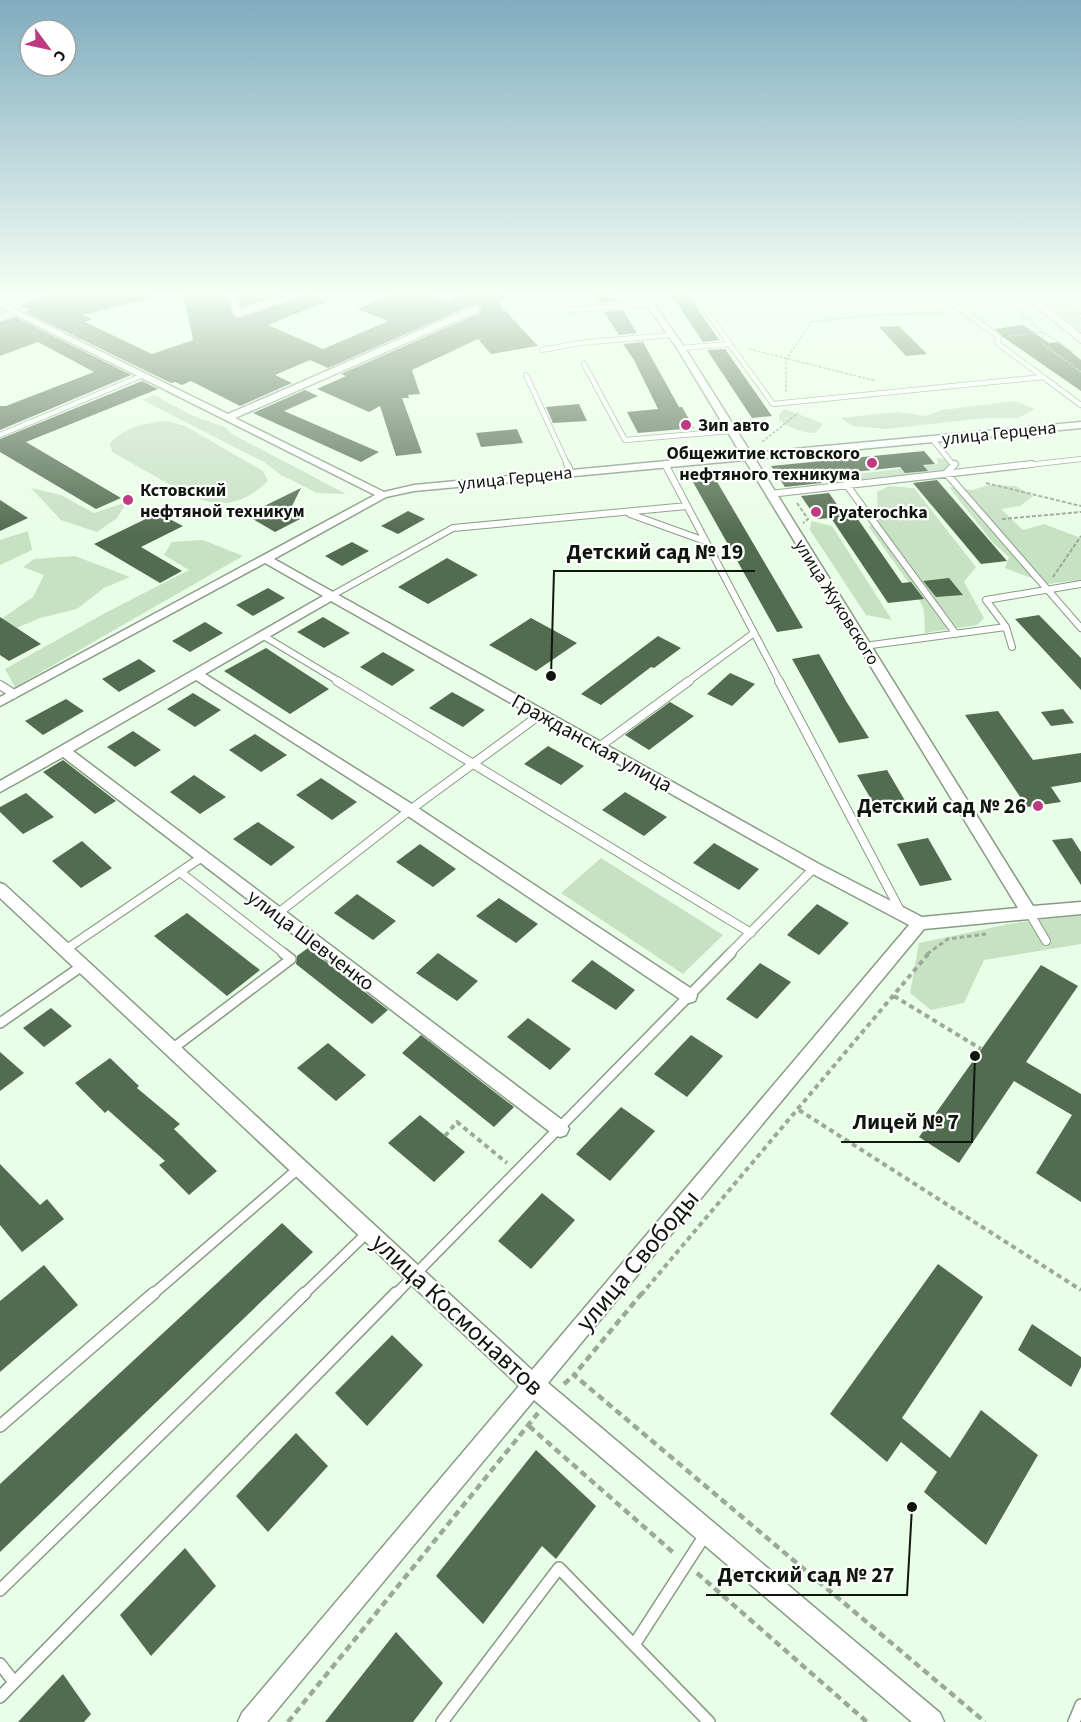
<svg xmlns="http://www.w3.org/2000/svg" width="1081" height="1722" font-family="'Source Sans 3',sans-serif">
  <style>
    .green { fill: #c7e1c3 }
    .building { fill: #526c4f }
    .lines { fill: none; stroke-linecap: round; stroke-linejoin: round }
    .service-far4-casing { stroke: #889b86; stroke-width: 6 }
    .service-far3-casing { stroke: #889b86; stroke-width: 8 }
    .service-far2-casing { stroke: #889b86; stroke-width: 10 }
    .service-far1-casing { stroke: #889b86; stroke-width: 12 }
    .service-casing { stroke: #889b86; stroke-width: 14 }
    .minor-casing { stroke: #889b86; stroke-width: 3 }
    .tertiary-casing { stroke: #889b86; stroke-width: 2 }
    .path-far4 { stroke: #9aaa97; stroke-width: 1.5; stroke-dasharray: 3 1.5; stroke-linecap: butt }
    .path-far3 { stroke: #9aaa97; stroke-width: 2; stroke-dasharray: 4 2; stroke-linecap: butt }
    .path-far2 { stroke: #9aaa97; stroke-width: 3; stroke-dasharray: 4.5 3; stroke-linecap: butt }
    .path-far1 { stroke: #9aaa97; stroke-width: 4; stroke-dasharray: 5 4; stroke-linecap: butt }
    .path { stroke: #9aaa97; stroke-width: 4.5; stroke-dasharray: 7 4.5; stroke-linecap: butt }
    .service-far4 { stroke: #fff; stroke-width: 4.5 }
    .service-far3 { stroke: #fff; stroke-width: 6 }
    .service-far2 { stroke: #fff; stroke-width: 8 }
    .service-far1 { stroke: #fff; stroke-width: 9 }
    .service { stroke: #fff; stroke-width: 11 }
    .minor { fill: #fff; fill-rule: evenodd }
    .tertiary { fill: #fff; fill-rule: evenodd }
    .poi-dot { fill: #be3b81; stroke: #fff; stroke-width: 2 }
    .labels { text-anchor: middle; stroke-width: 4.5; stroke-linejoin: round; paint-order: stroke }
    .far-poi-label { font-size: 18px; font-weight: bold; fill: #10170f; stroke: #fff; text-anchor: start }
    .far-street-label { font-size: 18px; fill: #10170f; stroke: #fff }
    .street-label { font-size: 21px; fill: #10170f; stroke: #fff }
    .poi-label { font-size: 21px; font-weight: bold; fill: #10170f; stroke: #fff; text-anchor: end }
    .near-street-label { font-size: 26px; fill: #10170f; stroke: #fff }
    .leader { fill: none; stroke: #10170f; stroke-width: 2 }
    .callout-dot { fill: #10170f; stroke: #fff; stroke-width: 2 }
    .callout-label { font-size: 22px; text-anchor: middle; font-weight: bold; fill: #10170f; stroke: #fff; stroke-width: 4.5; stroke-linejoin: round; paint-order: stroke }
  </style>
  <rect width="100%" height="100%" fill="#e9fee6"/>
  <path class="green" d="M1033,293H1051L1081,317V332Z
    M154,395L193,416L225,427L232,434L346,494L317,493L281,475L264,462L142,400Z
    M1015,401L1035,409L1018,418H986L885,429L853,426L840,418L897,412L926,416L942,410Z
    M784,409L822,423V426L815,433C801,433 791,428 779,420V415Z
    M167,421L185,426L263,471L268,481C231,516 204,504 165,482C148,472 130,462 112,452L110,443C125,427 146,423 167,421Z
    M937,458L956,460L958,466L943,479L889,484L837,482L826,478L938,464Z
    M989,485L1015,486L1033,496L1020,506L1001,509L1023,530L1044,524L1081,538V580L1047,584L1005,568L1009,557L993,543L949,487L972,490Z
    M889,486L914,488L976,567L964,582L984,618L977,625L925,633L924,611L918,596L869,527L878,516L877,492Z
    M31,488L61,495L94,513L127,502L117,518L97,532L61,520Z
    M811,521L832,526L892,620L866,615L810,530Z
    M28,531L32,550L0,565V540Z
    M203,540L243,556L15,687L5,669L107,612L189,570L164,555L172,542Z
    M75,556L130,577L104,588L77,609L40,618L0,635V620L33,597L44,575L23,567L34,559Z
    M601,858L723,935L683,974L561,893Z
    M1081,915V944L984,960L964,1003L931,1010L910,993L919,943L1014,923Z"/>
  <path class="building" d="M51,293H150L151,298L83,315L92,319L85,322L152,354L193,340L183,293H227L233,315L237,318L301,297L304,293L327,301L268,325L323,349L388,321L357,309L396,293H431L433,297L450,302L465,293H508L498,303L538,346L491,354L478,339L412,370L420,394L408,395L409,398H402L422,453L396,456L380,406L369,412L317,389L346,376L341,374L480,313L481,305H472L328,368L310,360L275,375L292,383L240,406L191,381L182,385L175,382L171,383L25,312L30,310L20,306Z
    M236,293H287L240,308Z
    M593,293H613L618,302L599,303Z
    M670,293H687L719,340L703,342Z
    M623,310L630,322L637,333L619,335L604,312Z
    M15,317L131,375L0,430V406H6L94,372L38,342L0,356V322Z
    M1023,325L1049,343L1059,342L1081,360V391L1003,337L995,329Z
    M899,326L927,354L906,356L879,327Z
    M643,342L679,407H682L694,428L638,433L627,412L658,409L634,360L623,344Z
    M725,349L772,416L752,418L707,350Z
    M142,381L158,389L26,442L121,498L96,509L0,452V439Z
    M305,390L318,396L284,411L379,452L361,462L253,413Z
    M579,404L587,421L553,423L546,407Z
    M517,429L523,443L481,447L476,433Z
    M924,451L935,464L923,465L928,471L905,473L900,467L816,476L822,483L785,487L771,466Z
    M716,480L736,514L803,628L777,632L693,482Z
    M937,480L1007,561L981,564L913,483Z
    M301,488L290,510L304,517L275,532L246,515Z
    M829,493L845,516L836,517L855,515L902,583L911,582L924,599L888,603L831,518L817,519L801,496Z
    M0,500L28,518L0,531Z
    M408,511L425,519L398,534L381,526Z
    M158,513L183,526L141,547L182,571L160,583L94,544Z
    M352,542L369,551L342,566L325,556Z
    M447,558L478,575L428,604L398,587Z
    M949,578L963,595L936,597L923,581Z
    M268,588L285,598L253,616L236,605Z
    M1039,615L1081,658V690L1015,619Z
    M0,617L41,644L9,661L0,655Z
    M323,617L350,633L324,648L297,632Z
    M531,618L577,643L536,671L489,645Z
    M205,622L223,633L190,652L172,641Z
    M658,636L681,648L654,668L651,667L601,705L581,694Z
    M266,648L329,689L290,714L224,671Z
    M383,652L415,670L392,686L360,667Z
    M819,654L846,701L869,738L839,743L792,659Z
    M139,659L156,671L119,692L102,679Z
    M730,673L755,684L732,706L707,694Z
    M452,692L485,710L463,727L429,708Z
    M193,693L221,710L195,727L167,709Z
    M66,699L84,711L43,735L25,721Z
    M670,702L694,716L649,750L625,735Z
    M1063,709L1074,723L1051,726L1041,712Z
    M998,711L1033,760L1081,753V782L1051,787L1061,802L1027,807L965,715Z
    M133,731L161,750L135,767L107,747Z
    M255,734L287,755L261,772L229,750Z
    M548,746L584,766L561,785L524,764Z
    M63,760L116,801L95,814L43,772Z
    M887,770L910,809L879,813L857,775Z
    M194,775L226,797L200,814L170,792Z
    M321,778L357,802L332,820L296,795Z
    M625,792L667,817L644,836L602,810Z
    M26,793L54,817L23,834L0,812V807Z
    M258,822L295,847L271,866L233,839Z
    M928,838L952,880L920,886L897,844Z
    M1072,838L1081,852V885L1052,840Z
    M82,841L112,868L81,888L52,861Z
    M714,843L759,869L739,890L693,863Z
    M420,844L456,869L433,887L396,862Z
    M357,894L396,921L373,940L334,913Z
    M499,898L538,924L516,943L476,916Z
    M817,904L849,923L819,955L787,935Z
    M187,913L201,924L260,970L227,996L154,936Z
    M308,948L388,1010L372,1024L296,964L297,956Z
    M438,953L478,981L457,1001L416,973Z
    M592,960L635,990L616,1010L571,981Z
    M760,963L791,982L757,1019L726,999Z
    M1041,965L1078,986L1026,1062L1081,1094V1202L1036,1173L1072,1115L1014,1081L959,1163L919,1137Z
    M51,1008L72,1026L44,1047L23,1028Z
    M528,1018L571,1049L550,1070L507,1037Z
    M421,1035L514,1107L494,1127L402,1053Z
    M691,1035L723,1056L687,1097L654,1074Z
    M328,1043L366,1075L336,1101L297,1068Z
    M0,1052L24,1073L0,1091Z
    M110,1058L139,1086L137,1088L180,1124L174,1129L217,1171L189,1195L159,1165L165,1161L108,1110L105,1113L75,1083Z
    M621,1107L655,1131L610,1181L576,1154Z
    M420,1115L465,1152L434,1182L388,1143Z
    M0,1164L40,1205L47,1199L64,1219L22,1252L0,1225Z
    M542,1193L575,1220L531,1269L498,1241Z
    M282,1223L313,1252L0,1552V1484Z
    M938,1264L983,1297L902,1418L950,1458L981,1410L1038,1455L986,1545L924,1492L937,1472L901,1442L887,1462L830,1414Z
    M44,1265L78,1305L0,1372V1301Z
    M1032,1324L1081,1357V1367L1071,1387L1018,1350Z
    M392,1335L423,1365L367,1426L335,1393Z
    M296,1433L328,1466L268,1532L236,1496Z
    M536,1450L596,1506L556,1559L542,1546L483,1624L436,1576Z
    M185,1548L216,1586L151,1656L120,1615Z
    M396,1632L443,1683L413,1722H325Z
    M63,1674L91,1714L84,1722H18Z"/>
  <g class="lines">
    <defs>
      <path id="service-far4" d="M231,293L237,314L300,293
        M435,293L450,298L456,293
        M693,293L773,404L1043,377
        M817,293L854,295
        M852,293L854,295L885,293
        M939,293L999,337L997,343L1081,405
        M0,295L7,293
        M566,310L650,304
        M0,318L16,312
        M681,348L730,344
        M542,350L580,343L671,335
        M584,364L625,440L730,431
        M526,375L568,466
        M0,435L141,376
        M933,440L954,466
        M1019,466L1081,459"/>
      <path id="service-far3" d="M567,464L571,473
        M665,464L780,682
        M955,464L946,473L1081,628
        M846,484L956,634
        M770,494L1032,464
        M630,514L705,541
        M331,596L453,528L687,506
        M262,635L340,682
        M864,646L1006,627
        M1012,647L1006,627L986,600L1081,584
        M687,682L754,633"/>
      <path id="service-far2" d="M337,681L751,933
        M779,681L902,914
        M0,685L14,694
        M599,747L689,681
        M180,872L285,954
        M277,914L410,810L541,714
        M1030,914L1046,941
        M65,950L202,857
        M729,954L814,868"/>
      <path id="service-far1" d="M0,1023L82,966
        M172,1049L291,959L283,953
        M152,1295L299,1168
        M303,1295L368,1232
        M395,1295L731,953"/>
      <path id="service" d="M0,1426L154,1293
        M0,1590L305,1293
        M634,1645L705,1535
        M0,1664L14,1682
        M0,1697L396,1293
        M442,1722L559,1568L709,1722
        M1074,1722L1081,1705"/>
      <path id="minor" d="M638,293H646L685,348L751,453L1081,422V428L755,459L1033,906L1081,902V914L924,929L548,1383L940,1713L944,1722H912L534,1400L267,1722H238L242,1713L519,1386L0,898V883L5,885L532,1370L909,925L809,872L331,601L205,674L415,806L695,991L697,996L695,1001L689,1003L683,1001L405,814L196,680L73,751L566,1123L569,1129L566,1135L560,1137L554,1135L63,757L0,792V781L323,596L265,563L0,706V697L375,495L0,307V302L228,414L473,307H479V311L235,418L384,492L414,485L741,454L677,348ZM745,460L1018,908L922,917L819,864L274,559L386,497L414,491Z"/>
      <path id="tertiary" d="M1019,293H1030L1081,334V343Z"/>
    </defs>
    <use href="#service-far4" class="service-far4-casing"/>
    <use href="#service-far3" class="service-far3-casing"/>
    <use href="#service-far2" class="service-far2-casing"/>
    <use href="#service-far1" class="service-far1-casing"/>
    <use href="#service" class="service-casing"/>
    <use href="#minor" class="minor-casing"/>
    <use href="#tertiary" class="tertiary-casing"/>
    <path class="path-far4" d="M776,293H788
      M998,293L1043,332L1042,343L1081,372
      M1055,293L1081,314
      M713,300L776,293
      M895,300L944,312
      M1009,336L1043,332L1073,352
      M749,349L876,381
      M786,392V360L811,322L871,315L945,313
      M762,442L798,413"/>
    <path class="path-far3" d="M986,483L1081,506
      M797,503L808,519L803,523
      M1002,519L1081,512
      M1053,577L1081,536"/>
    <path class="path-far2" d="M927,954L948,939L986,934"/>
    <path class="path-far1" d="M894,996L981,1049
      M799,1110L1081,1290
      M445,1136L457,1122L507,1163
      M641,1295L929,953"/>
    <path class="path" d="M642,1293L574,1375L985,1722
      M564,1384L574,1375
      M529,1426L676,1555
      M697,1573L867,1722
      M288,1722L538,1413"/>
    <use href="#service-far4" class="service-far4"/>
    <use href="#service-far3" class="service-far3"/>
    <use href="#service-far2" class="service-far2"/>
    <use href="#service-far1" class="service-far1"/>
    <use href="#service" class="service"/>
    <use href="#minor" class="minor"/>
    <use href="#tertiary" class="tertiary"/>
  </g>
  <linearGradient id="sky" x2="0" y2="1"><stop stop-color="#80acbf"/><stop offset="0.55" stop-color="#f5fff4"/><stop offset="1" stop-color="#f5fff4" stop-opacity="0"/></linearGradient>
  <rect width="1081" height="534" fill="url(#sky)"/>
  <g class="poi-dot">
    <circle cx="686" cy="425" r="6"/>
    <circle cx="872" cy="463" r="6"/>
    <circle cx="128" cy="500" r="6"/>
    <circle cx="816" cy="512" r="6"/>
    <circle cx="1038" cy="806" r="6"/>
  </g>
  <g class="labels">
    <g class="far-poi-label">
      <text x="698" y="431">Зип авто</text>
      <text x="860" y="459" text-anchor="end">Общежитие кстовского<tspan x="860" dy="21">нефтяного техникума</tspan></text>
      <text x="140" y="496">Кстовский<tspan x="140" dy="21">нефтяной техникум</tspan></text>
      <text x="828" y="518">Pyaterochka</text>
    </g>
    <g class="far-street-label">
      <text transform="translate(999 433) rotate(-6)" y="6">улица Герцена</text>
      <text transform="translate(515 478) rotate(-6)" y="6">улица Герцена</text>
      <text transform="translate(837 602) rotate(58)" y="6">улица Жуковского</text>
    </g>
    <g class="street-label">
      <text transform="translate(592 743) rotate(29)" y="7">Гражданская улица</text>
      <text transform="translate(311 940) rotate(37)" y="7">улица Шевченко</text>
    </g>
    <g class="poi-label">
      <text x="1026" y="813">Детский сад № 26</text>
    </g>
    <g class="near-street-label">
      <text transform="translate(637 1260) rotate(-50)" y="9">улица Свободы</text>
      <text transform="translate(458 1314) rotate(43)" y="9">улица Космонавтов</text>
    </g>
  </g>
  <path class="leader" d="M551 676L554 571H755M975 1056L972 1142H841M912 1507L907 1595H706"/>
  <g class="callout-dot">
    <circle cx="551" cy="676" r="6"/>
    <circle cx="975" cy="1056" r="6"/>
    <circle cx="912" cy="1507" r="6"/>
  </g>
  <g class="callout-label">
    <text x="655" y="559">Детский сад № 19</text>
    <text x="906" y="1129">Лицей № 7</text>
    <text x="806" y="1582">Детский сад № 27</text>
  </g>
  <g transform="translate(48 48) rotate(123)"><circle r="28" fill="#ffffff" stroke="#9fa29f" stroke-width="1.5"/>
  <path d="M0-4.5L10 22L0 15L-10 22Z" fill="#be3b81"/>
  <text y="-9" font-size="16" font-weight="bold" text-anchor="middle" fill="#10170f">С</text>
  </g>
</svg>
